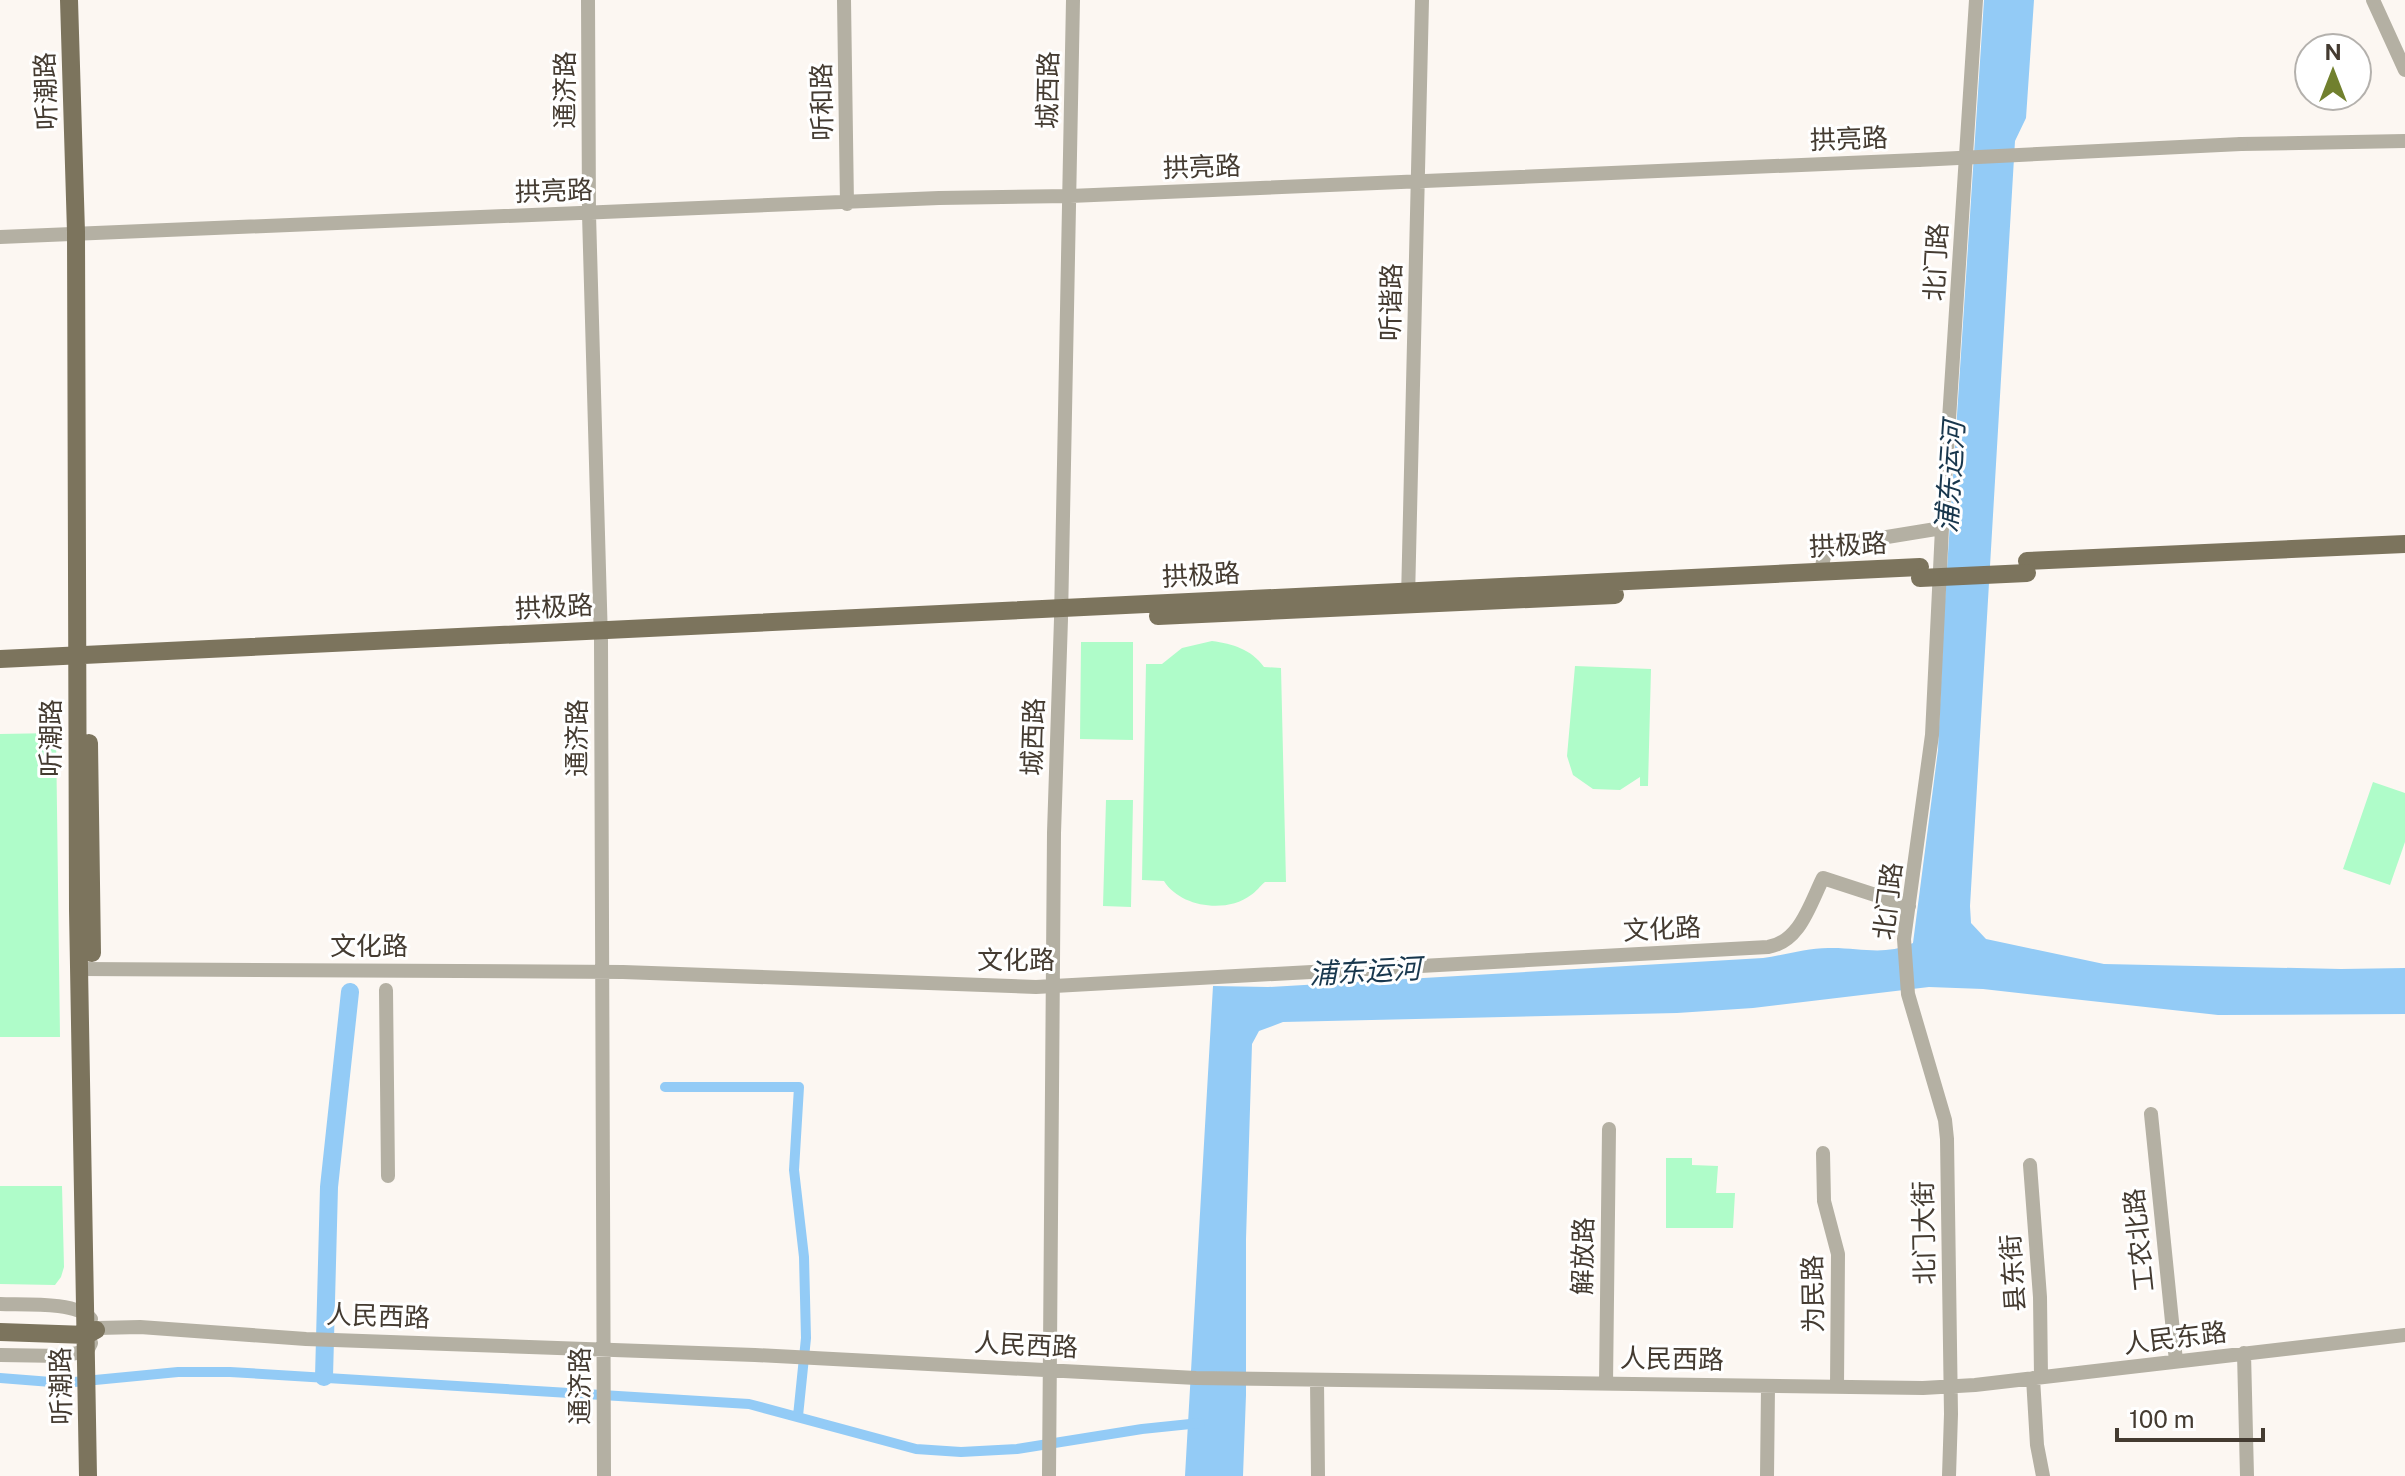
<svg xmlns="http://www.w3.org/2000/svg" width="2405" height="1476" font-family="'Public Sans','Noto Sans SC',sans-serif">
  <style>
    .green { fill: #affcc9 }
    .water { fill: #93cbf6 }
    .lines { fill: none; stroke-linecap: round; stroke-linejoin: round }
    .canal { stroke: #93cbf6; stroke-width: 10 }
    .river { stroke: #93cbf6; stroke-width: 18 }
    .minor { stroke: #b4b0a3; stroke-width: 14 }
    .major { stroke: #7c745d; stroke-width: 18 }
    .minor-bridge { stroke: #b4b0a3; stroke-width: 14 }
    .major-bridge { stroke: #7c745d; stroke-width: 18 }
    .labels { text-anchor: middle; stroke-width: 6; stroke-linejoin: round; paint-order: stroke }
    .street-label { font-size: 26px; fill: #443b31; stroke: #fff }
    .water-label { font-size: 28px; font-style: italic; fill: #18374d; stroke: #fff }
  </style>
  <rect width="100%" height="100%" fill="#fcf7f2"/>
  <path class="green" d="M1212,641C1233,644 1251,649 1264,667L1281,668L1286,882H1265C1260,886 1256,892 1251,895C1226,914 1180,907 1164,881L1142,880L1146,664H1162L1182,648Z
    M1081,642H1133V740L1080,739Z
    M1575,666L1651,669L1648,786H1640V777L1620,790L1593,789L1573,775L1567,756Z
    M56,733L60,1037H0V734Z
    M2373,782L2405,793V842L2390,885L2343,869Z
    M1106,800H1133L1131,907L1103,906Z
    M1666,1158H1692V1165L1718,1166L1716,1193H1735L1733,1228H1666Z
    M0,1186H62L64,1267L61,1277L55,1285L0,1284Z"/>
  <path class="water" d="M1984,0H2034L2026,118L2015,141L1970,906L1971,923L1986,939L2104,964L2341,969L2405,968V1014L2218,1015L1983,989L1929,987L1753,1008L1677,1013L1283,1022L1259,1031L1252,1044L1246,1239V1395L1243,1476H1185L1213,986L1268,987L1763,958C1785,955 1810,947 1832,948C1863,948 1884,956 1913,943L1938,750L1944,615Z"/>
  <g class="lines">
    <path class="canal" d="M665,1087H799L794,1170L804,1257L806,1338L798,1416
      M0,1378L64,1383L178,1372H230L749,1404L916,1449L961,1452L1017,1449L1142,1429L1200,1423"/>
    <path class="river" d="M324,1377L329,1187L350,992"/>
    <path class="minor" d="M588,0L589,214L601,641L604,1476
      M844,0L847,204
      M2373,0L2405,70
      M2241,144L2405,141
      M0,237L939,198L1070,196L1918,160
      M1942,528L1976,0
      M1821,572L1824,556L1833,547L1844,544L1942,528L1932,735L1904,939L1908,994L1945,1120L1947,1139L1951,1414L1949,1476
      M1408,599L1422,0
      M81,969L623,972L1036,987L1768,947C1800,942 1810,904 1823,878L1909,906
      M386,990L388,1176
      M2151,1114L2176,1361
      M1823,1153L1824,1201L1838,1254L1837,1387
      M2030,1165L2040,1297L2041,1377
      M0,1304C22,1305 77,1301 91,1319
      M98,1328L140,1327L306,1339L755,1355L1196,1378L1923,1388L1975,1385L2405,1335
      M2244,1353L2247,1476
      M0,1355L62,1356L87,1351L91,1343
      M2033,1378L2037,1445L2043,1476
      M1317,1381L1318,1476
      M1606,1384L1609,1129
      M1049,1476L1054,833L1061,619L1073,0
      M1767,1476L1768,1387"/>
    <path class="major" d="M69,0L76,232L78,910L88,1476
      M2027,561L2405,544
      M1158,616L1615,595
      M0,659L1920,567
      M89,743L92,953
      M0,1332L87,1335L96,1330"/>
    <path class="minor-bridge" d="M1918,160L2241,144"/>
    <path class="major-bridge" d="M1920,578L2027,573"/>
  </g>
  <g class="labels">
    <g class="street-label">
      <text transform="translate(565 90) rotate(-90)" y="9">通济路</text>
      <text transform="translate(1048 90) rotate(-89)" y="9">城西路</text>
      <text transform="translate(46 91) rotate(-92)" y="9">听潮路</text>
      <text transform="translate(822 102) rotate(-91)" y="9">听和路</text>
      <text transform="translate(1849 139) rotate(-2)" y="9">拱亮路</text>
      <text transform="translate(1202 167) rotate(-2)" y="9">拱亮路</text>
      <text transform="translate(554 191) rotate(-2)" y="9">拱亮路</text>
      <text transform="translate(1936 262) rotate(-87)" y="9">北门路</text>
      <text transform="translate(1391 302) rotate(-89)" y="9">听谐路</text>
      <text transform="translate(1848 545) rotate(-3)" y="9">拱极路</text>
      <text transform="translate(1201 575) rotate(-3)" y="9">拱极路</text>
      <text transform="translate(554 607) rotate(-3)" y="9">拱极路</text>
      <text transform="translate(1033 737) rotate(-88)" y="9">城西路</text>
      <text transform="translate(51 738) rotate(-90)" y="9">听潮路</text>
      <text transform="translate(577 738) rotate(-90)" y="9">通济路</text>
      <text transform="translate(1888 901) rotate(-83)" y="9">北门路</text>
      <text transform="translate(1662 929) rotate(-3)" y="9">文化路</text>
      <text x="369" y="955">文化路</text>
      <text x="1016" y="969">文化路</text>
      <text transform="translate(1924 1233) rotate(-91)" y="9">北门大街</text>
      <text transform="translate(2139 1240) rotate(-96)" y="9">工农北路</text>
      <text transform="translate(1583 1256) rotate(-89)" y="9">解放路</text>
      <text transform="translate(2013 1273) rotate(-94)" y="9">县东街</text>
      <text transform="translate(1813 1294) rotate(-91)" y="9">为民路</text>
      <text transform="translate(378 1316) rotate(2)" y="9">人民西路</text>
      <text transform="translate(2175 1338) rotate(-7)" y="9">人民东路</text>
      <text transform="translate(1026 1345) rotate(3)" y="9">人民西路</text>
      <text transform="translate(1672 1359) rotate(1)" y="9">人民西路</text>
      <text transform="translate(61 1386) rotate(-91)" y="9">听潮路</text>
      <text transform="translate(580 1386) rotate(-90)" y="9">通济路</text>
    </g>
    <g class="water-label">
      <text transform="translate(1950 477) rotate(-86)" y="10">浦东运河</text>
      <text transform="translate(1365 971) rotate(-3)" y="10">浦东运河</text>
    </g>
  </g>
  <g transform="translate(2333 72)"><circle r="38" fill="#ffffff" stroke="#b4b1ad" stroke-width="2"/>
  <path d="M0-6L14 30L0 20L-14 30Z" fill="#71802e"/>
  <text y="-12" font-size="22" font-weight="bold" text-anchor="middle" fill="#443b31">N</text>
  </g>
  <path d="M2117 1428v12h146v-12" fill="none" stroke="#443b31" stroke-width="4"/>
  <text x="2129" y="1428" font-size="24" fill="#443b31" stroke="#ffffff" stroke-width="6" paint-order="stroke">100 m</text>
</svg>
